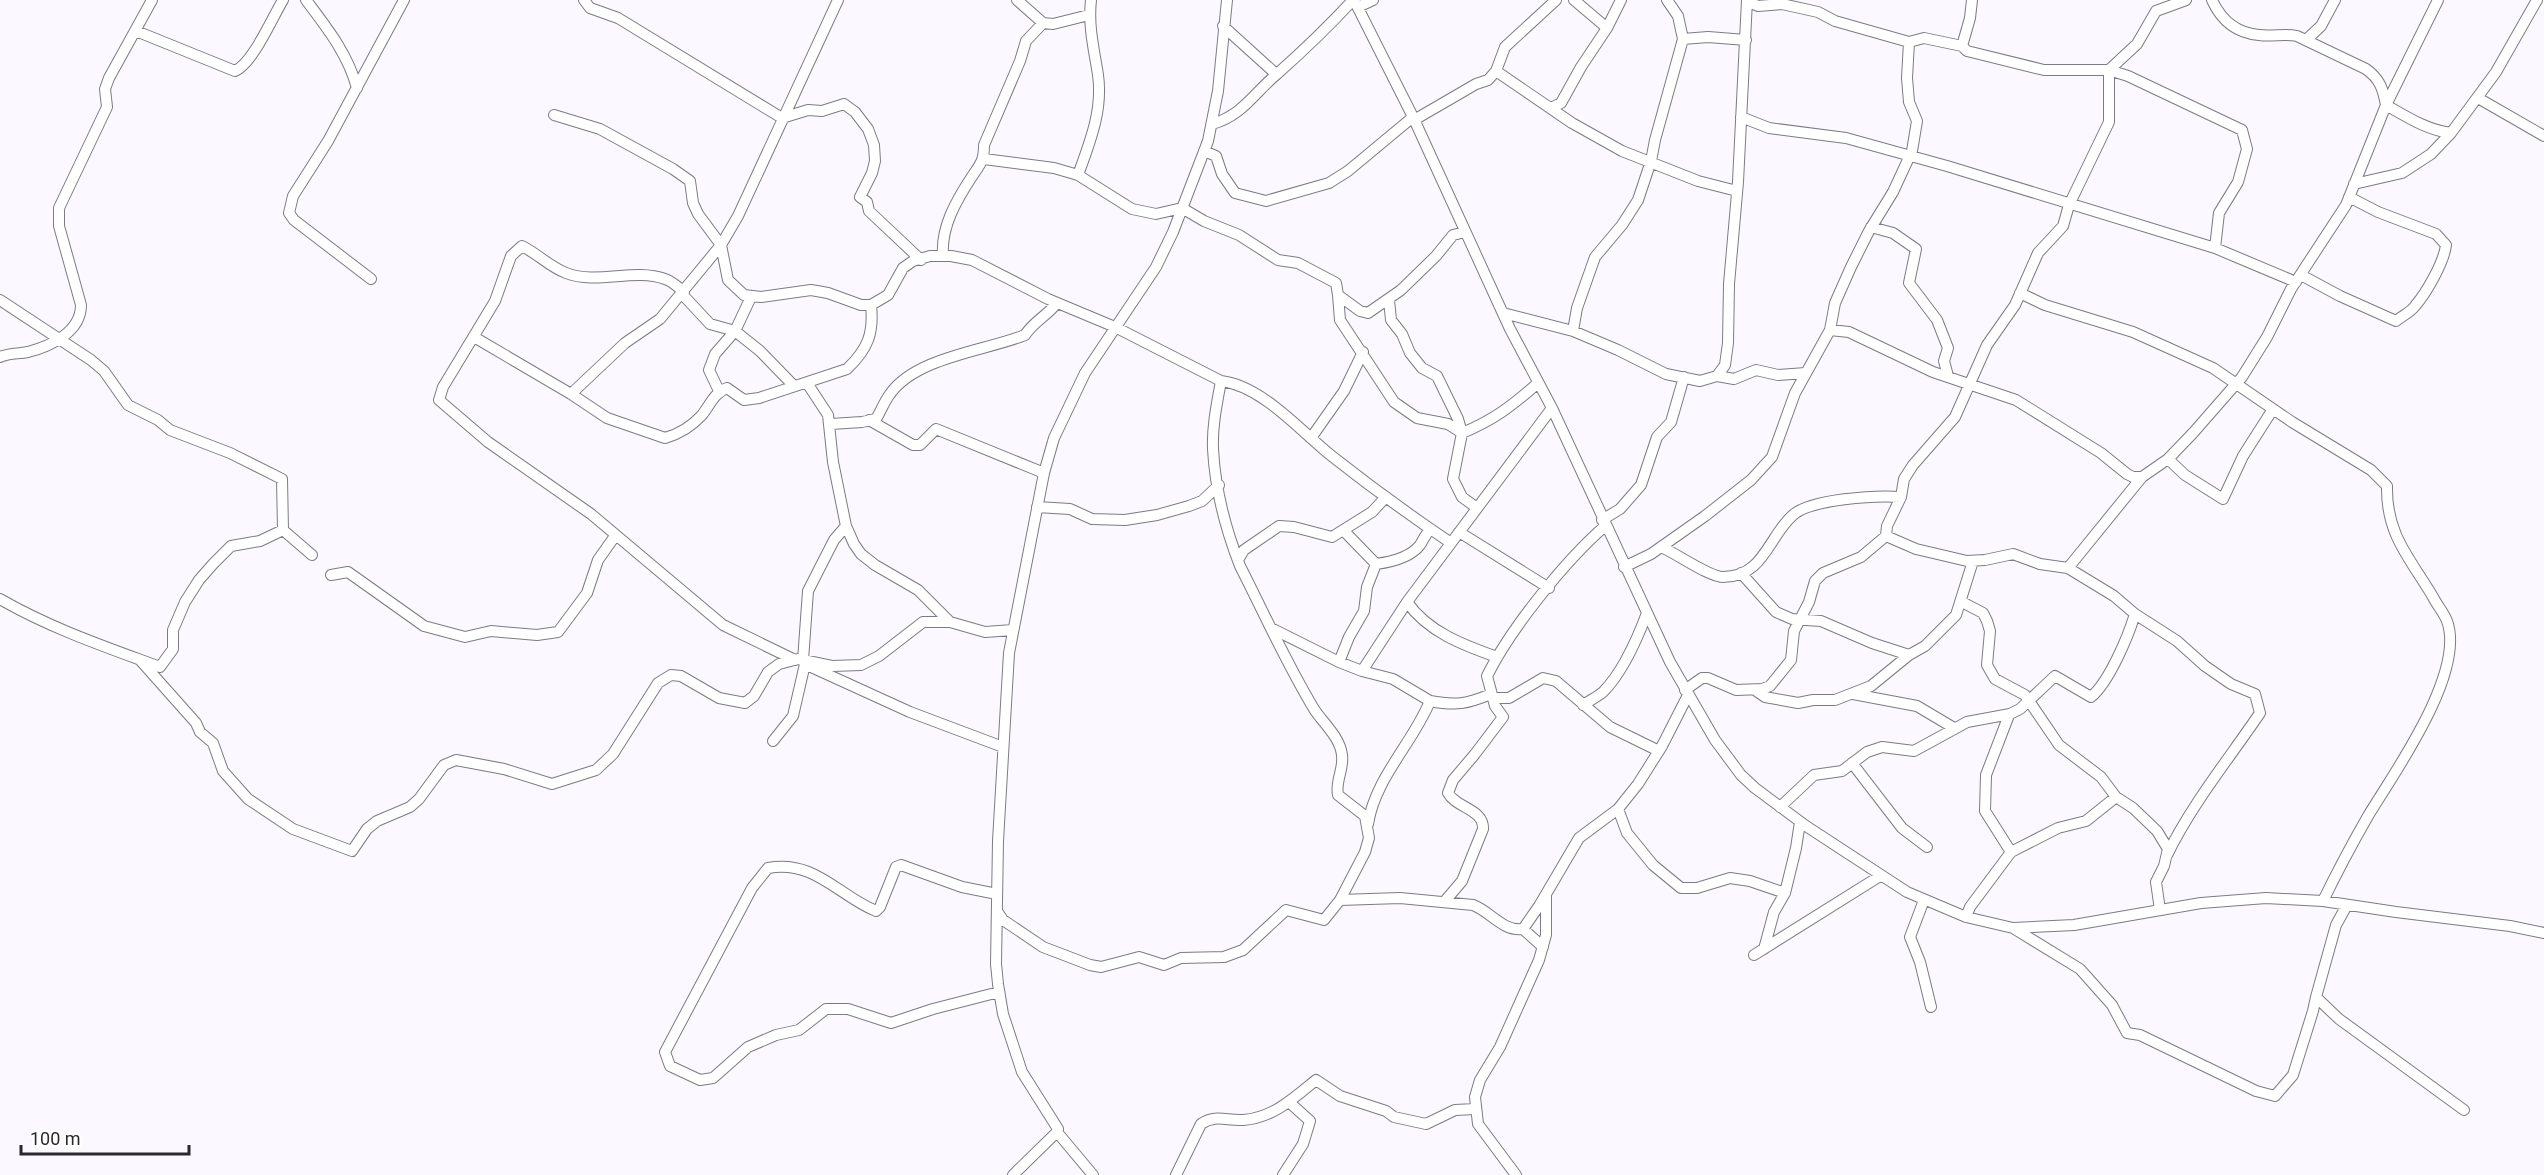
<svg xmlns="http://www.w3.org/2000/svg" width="2544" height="1175" font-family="Roboto,sans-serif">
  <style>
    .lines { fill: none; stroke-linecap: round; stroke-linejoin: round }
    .minor-casing { stroke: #7d7b83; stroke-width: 12 }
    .minor { stroke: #fff; stroke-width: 10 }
  </style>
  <rect width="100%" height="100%" fill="#fbf9ff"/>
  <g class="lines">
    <defs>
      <path id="minor" d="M306,0C327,28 348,54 357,88
        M584,0L590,8L618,18L782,118L808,110L822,111L844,104L855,112L868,129L874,145L875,161L872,173L860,197L867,202L869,211L921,260
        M1017,0L1043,23
        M1354,0L1413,117L1510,329L1552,408L1670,662L1715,740L1741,775L1755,788L1806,826L1907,892L1966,917L2013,928L2074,925L2201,903L2266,898L2323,901L2396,912L2510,926L2544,933
        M1574,0L1607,28L1621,0
        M2212,0C2221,20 2236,33 2259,35C2273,37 2284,33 2297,36L2366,69C2380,79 2383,89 2386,105C2407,117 2427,130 2451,133L2496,72L2537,0
        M1747,1L1758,6L1782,4L1818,12L1835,21L1909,42L1924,38L1962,46L1967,51L2044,70H2109L2137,44L2156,11L2186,0
        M1358,7L1373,0
        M1223,26L1276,74
        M136,31L235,71C253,63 272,18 283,0
        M1683,39L1708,37L1746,40
        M2306,40L2321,26L2335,0
        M1962,46L1970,18L1972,0
        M1496,71L1572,123L1622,151L1698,181L1737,191
        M2478,98L2544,136
        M1551,108L1561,103L1581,67L1607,28
        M554,115L600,129L673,169L690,181L693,203L698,214L721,245L728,280L744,295L761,297L811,290L828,293L861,305H871L888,295L903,268L913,261L930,256H951L972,260L1048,299L1115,327L1221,381C1217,403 1212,426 1213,449C1215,488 1226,530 1240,566C1264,613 1286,663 1314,709C1323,723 1340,737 1342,755C1344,770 1335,781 1338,795L1365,816L1369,838L1365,852L1340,900
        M1741,117L1769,128L1846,138L1947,166L2215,248L2296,282
        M1414,120L1476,84L1488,80L1496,71L1505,47L1556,0
        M1212,124C1242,116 1255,92 1277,74C1304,50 1328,27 1353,0
        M1204,151L1216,156L1222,174L1235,193L1266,201L1329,183L1348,171L1413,117
        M984,159L1054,168L1078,175L1132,209L1156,214L1182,208L1204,221L1239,235L1278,260L1298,263L1336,283L1338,295L1360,311L1368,313L1401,290L1436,256L1453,235L1465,232
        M1078,175C1090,142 1103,110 1098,75C1094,49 1088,26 1091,0
        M2354,184L2402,173L2431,154L2451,133
        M1871,227L1893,233L1916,249L1909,283L1937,320L1948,348L1944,361L1948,376
        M943,255C941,227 956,201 971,178C980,164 984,162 984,145L1020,61L1026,41L1043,23L1053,24L1089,15
        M2301,275L2340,296L2396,321C2402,316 2411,312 2415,306C2427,292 2444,262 2446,245L2436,234L2378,212L2349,197
        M371,279L294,220L289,213L293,196L328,141L404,0
        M684,292C678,287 672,281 665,279C633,268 598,285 566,273C550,267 538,254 522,246L511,256L495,301L443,387L439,400L488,442L591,514L723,625L795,660
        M2020,293L2045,305L2133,332L2213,368L2292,422L2371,470L2387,486C2386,535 2410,558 2433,597C2437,605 2444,613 2447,621C2466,673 2394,773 2368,816C2352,844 2337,872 2323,901
        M682,294L710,324L735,331L760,351L794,386
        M1338,295L1340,320L1394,402L1417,418L1448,424L1462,433L1453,479L1462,497L1477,508
        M0,300L91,360L104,371L128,405L158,420L170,430L230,453L282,479L283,530L312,555
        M1389,300L1391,320L1402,334L1410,353L1422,368L1437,376L1458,419L1462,433C1494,420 1513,405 1538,383
        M1503,313L1573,331L1577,308L1595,257L1622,225L1638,200L1651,161L1655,140L1683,39L1678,16L1667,0
        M1830,330L1849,332L1933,372L2016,400L2101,453L2127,474L2133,477H2142L2168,459L2193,433L2242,377L2267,337L2291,289L2346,205L2386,105L2438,0
        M1573,331L1618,350L1666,374L1700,381L1717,376L1734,379L1756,370L1778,375L1806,373
        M474,337L571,394L607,418L665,438C679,434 692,426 702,415C710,405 714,393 727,388L744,400L759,398L847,369C868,349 874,333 871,305
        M0,357C9,353 18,354 28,352C51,346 81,332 81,305L59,226V208L107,107L105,89L109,78L152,0
        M1717,376L1725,365L1728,343L1729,284L1738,182L1747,0
        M1221,381C1263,386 1301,432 1333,457C1371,487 1411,516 1451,543
        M807,383L828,415L833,462L846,526L854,544L861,554L875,565L918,590L950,622
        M719,391L709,370L715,354L735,331L751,297
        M571,394L625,343L660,319L721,245L738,216L838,0
        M869,420L913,445H920L936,429L1044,473
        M831,424L862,422L876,419C881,411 884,402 890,394C916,357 985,351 1025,335C1034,321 1047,316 1057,303
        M1311,438L1344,391L1363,352
        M2168,459L2185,475L2223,499L2243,456L2273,409
        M1037,507L1070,509L1092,519L1125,520L1157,515L1189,506L1202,501L1219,485
        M1602,520L1620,509L1641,485L1657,437L1671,422L1684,377
        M1344,531L1376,564C1391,562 1410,558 1420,545C1424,539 1425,534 1431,529
        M1459,532L1549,588
        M1886,536L1887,526L1901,497L1904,479L1913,465L1955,417L1987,345L2015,305L2038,253L2063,226L2069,205L2109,122V70L2128,76L2242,130L2247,149L2238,182L2219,213L2215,248
        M1661,547C1676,553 1709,577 1723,577C1764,577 1768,537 1793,515C1811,499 1876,495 1901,497
        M1238,560L1244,550L1279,526L1294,527L1332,537L1372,512L1386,497
        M1624,567L1651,554L1705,516L1751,480L1772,457L1795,393L1830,330L1835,303L1851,267L1869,231L1893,192L1912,151L1917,121L1909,102L1907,78L1909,42
        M2068,568L2142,477
        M1741,573L1776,612L1792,619L1821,621L1872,643L1909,655
        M331,575L348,572L424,626L465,637L491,631L537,635L558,632L587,593L598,560L615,536
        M0,599C50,628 106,647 160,667L173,649V630L185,602L199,580L213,564L231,546L260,541L283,530
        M1407,602C1428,632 1463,645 1497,657
        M1962,602L1983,613L1987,621L1990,631L1987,665L1995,679L2025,695L2059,745L2101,777L2116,797L2133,808L2157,831L2168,849L2164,866L2156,882L2160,910
        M1271,628L1339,662L1362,671L1393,679L1430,701C1413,743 1375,778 1368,824
        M140,660L196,723L200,732L213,743L223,771L248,799L293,829L352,851L367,829L377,821L410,807L419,799L444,765L456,760L504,769L552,784L596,770L613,754L658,683L671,675L681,676L719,698L745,703L754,696L768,672L779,664L798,659L832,666L861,665L879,656L923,622H950L985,632L1013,630
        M803,660L808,591L834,540L846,526
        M1339,662L1349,637L1364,611L1367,587L1376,564
        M809,666L910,712L1003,747
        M1362,671L1407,602L1552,408
        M1685,690L1702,678H1708L1736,690L1762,689L1770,686L1791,660L1794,631L1809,602L1815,581L1823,573L1861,557L1886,536L1916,549L1967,561L1985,560L2013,554L2040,564L2068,568L2114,596L2135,614L2177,641L2205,666L2231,684L2255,694L2260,713C2228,760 2192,804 2167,855
        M1755,690L1765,697L1798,703L1813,700H1835L1871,686L1909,655L1925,646L1956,615L1973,561
        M1853,694L1917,706L1954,728
        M1493,698H1509L1543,678L1556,681L1610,727L1659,751
        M1430,701C1456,706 1467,704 1491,694
        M1583,705C1589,701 1597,697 1603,692C1622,673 1638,637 1647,613
        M2009,715L1986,775L1985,811L2011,852
        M773,741L793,716L805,664
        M1852,763L1902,828L1927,847
        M1780,807L1814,775L1842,771L1867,752L1882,747L1914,751L1967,722L2010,714L2020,709L2055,676L2091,697C2109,682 2128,637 2135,614
        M1618,809L1627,833L1653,865L1681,888H1697L1730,878L1750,881L1785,893
        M997,894L962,887L901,865L896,867L880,907L876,911C839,896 814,859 768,868L752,888L665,1052L670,1066L700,1080L713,1078L748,1047L776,1035L799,1030L826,1009H848L891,1023L933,1009L999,992
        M1924,900L1910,937L1920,962L1931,1007
        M1445,901L1462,881L1483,829C1484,809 1456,808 1448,793L1453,780L1475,754L1503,717L1495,706L1487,676C1511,628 1565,561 1605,526
        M2347,905L2336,925L2316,997L2339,1019L2464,1110
        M997,911L1003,920L1043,947L1090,965L1101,967L1139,957L1164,965L1181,958L1224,957L1243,950L1286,910L1324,920L1340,900L1400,898L1473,905C1490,911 1503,932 1523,929L1539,906L1579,838L1618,809L1638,784L1662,746L1688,695
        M1966,917L1970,907L2011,852L2058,828L2086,821L2116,797
        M2013,928L2080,969L2112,1005L2127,1033L2140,1035L2256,1091L2275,1096L2293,1075L2313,1011L2316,997
        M1523,929L1543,947
        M1764,949L1774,912L1785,893L1796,848L1800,822
        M1754,955L1880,876
        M1013,1175L1057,1132
        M1093,1175L1057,1132L1058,1129L1022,1072L1003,1014L998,984L996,964L998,841L1009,653L1044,473L1054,438L1085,373L1156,267L1173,232L1208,141L1218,91L1227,0
        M1176,1175L1201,1124C1215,1114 1227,1121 1243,1120C1273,1118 1294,1098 1316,1080L1340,1096L1386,1111L1394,1117L1426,1124L1455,1110L1475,1109
        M1283,1175L1303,1144L1310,1121L1289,1102
        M1516,1175L1478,1124L1475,1097L1480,1080L1500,1047L1539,960L1546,935V894"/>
    </defs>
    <use href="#minor" class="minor-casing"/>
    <use href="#minor" class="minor"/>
  </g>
  <path d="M21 1145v9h168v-9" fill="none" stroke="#29282b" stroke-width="3"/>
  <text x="30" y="1145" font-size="18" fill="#29282b" stroke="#ffffff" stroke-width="4.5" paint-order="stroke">100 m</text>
</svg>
